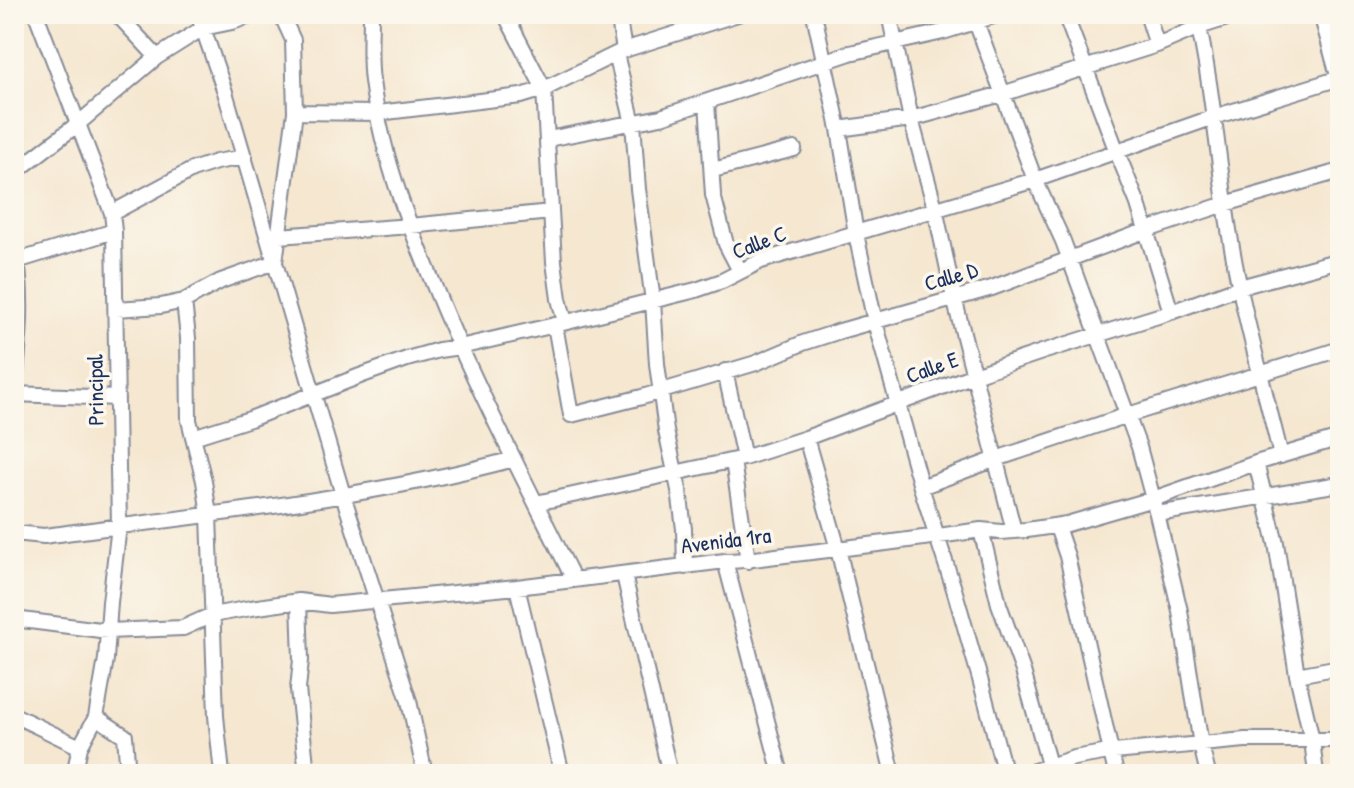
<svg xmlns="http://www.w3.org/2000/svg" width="1354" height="788" font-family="'Patrick Hand',sans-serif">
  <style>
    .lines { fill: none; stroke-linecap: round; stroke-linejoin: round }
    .minor-casing { stroke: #888b97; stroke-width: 18 }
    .minor { stroke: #fff; stroke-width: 14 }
    .labels { text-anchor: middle; stroke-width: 7; stroke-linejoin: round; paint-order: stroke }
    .street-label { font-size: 22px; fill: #1b2f5e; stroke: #fbf7ec }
  </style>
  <rect width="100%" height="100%" fill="#fbf7ec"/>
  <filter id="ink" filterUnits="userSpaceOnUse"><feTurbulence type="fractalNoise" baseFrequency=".0125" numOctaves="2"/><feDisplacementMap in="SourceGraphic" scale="16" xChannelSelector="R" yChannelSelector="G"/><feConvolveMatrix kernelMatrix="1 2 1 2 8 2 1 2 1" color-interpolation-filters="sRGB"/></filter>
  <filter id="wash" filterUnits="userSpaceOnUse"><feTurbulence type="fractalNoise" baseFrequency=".006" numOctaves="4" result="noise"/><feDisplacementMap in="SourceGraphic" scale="32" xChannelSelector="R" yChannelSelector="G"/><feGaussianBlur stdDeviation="1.8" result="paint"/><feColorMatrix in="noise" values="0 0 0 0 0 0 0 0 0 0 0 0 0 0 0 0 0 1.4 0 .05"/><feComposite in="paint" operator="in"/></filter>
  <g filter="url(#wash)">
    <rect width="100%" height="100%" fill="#f5e7d0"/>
  </g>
  <g filter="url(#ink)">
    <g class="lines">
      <defs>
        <path id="minor" d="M36,14L112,213L114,231L119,526L110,602L106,659L96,717L80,747L74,774
          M117,14L157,57
          M198,14L225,92L343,495L409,701L425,774
          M371,14C371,36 369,59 372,81C382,161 414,238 445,312C484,403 530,491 574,580
          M505,14L544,89L554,262L559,299L565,322
          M618,14L624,50
          M814,14L839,129L856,234L875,322L921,487L954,589L980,679L1005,774
          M889,14L911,119L935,208L954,298L1014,531
          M973,14L1035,180L1063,241L1139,447L1157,514L1180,611L1201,745L1208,774
          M1065,14L1117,152L1138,204L1171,312
          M1147,14L1157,45
          M1196,14C1213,87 1218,163 1230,236C1242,310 1263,383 1281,456
          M1321,14L1340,83
          M616,54L633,123L638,189L653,301L657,364L666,431L679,490L684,529L685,567
          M707,102L713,195L726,244L740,271
          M295,112L378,113L521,96L544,89L624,50L738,14
          M839,129L911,119L1002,94L1157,45L1199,27L1240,14
          M548,139L661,117L850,53L943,32L1000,14
          M713,170L794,149
          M14,173L79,123L157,57L203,28L232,22L256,14
          M112,213L192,170L216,162L245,157
          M279,236L410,226L551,212
          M14,245C25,293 19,345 14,393
          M17,261L114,231
          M184,301L188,338L189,420L204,481L209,515L216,716L222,774
          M116,309L161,306L184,301L221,281L275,262L295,112L293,40L281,14
          M555,325L571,415L642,397L756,363L803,343L840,331L992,288L1147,230L1225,204L1340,171
          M725,371L744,458
          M14,394L117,398
          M193,437L250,419L360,376L407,359L439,350L460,347L555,325L696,290L722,281L761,261L1035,180L1214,117L1340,78
          M806,438L838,549L893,774
          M733,461L748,561
          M1256,463L1276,543L1297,675L1312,740L1316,774
          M921,487L996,459L1128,415L1340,349
          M536,503L744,458L806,438L974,375L1042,352L1171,312L1240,287L1340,260
          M1157,514L1340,484
          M1057,527L1067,556L1116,774
          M981,530L999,604L1023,671L1049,765
          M14,533L44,536C201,515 361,500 514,459
          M725,561L781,774
          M624,575L670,774
          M517,587L562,774
          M299,601L301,660L298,689L307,774
          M14,619L108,631L183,628L212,615L251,608L299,601L330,605L517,587L725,561C748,561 771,556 794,554C856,547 919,539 981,530L1001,532L1027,530L1067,524L1153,499L1256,463L1340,438
          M1297,675L1340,667
          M14,715L80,747
          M96,717L125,736L128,774
          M1025,774L1074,758L1103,753L1245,740H1340"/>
      </defs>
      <use href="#minor" class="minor-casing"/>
      <use href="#minor" class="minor"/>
    </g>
  </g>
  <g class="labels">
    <g class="street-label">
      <text transform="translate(759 242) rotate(-21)" y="8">Calle C</text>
      <text transform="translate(951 276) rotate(-16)" y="8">Calle D</text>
      <text transform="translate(932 367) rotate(-20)" y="8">Calle E</text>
      <text transform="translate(95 390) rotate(-91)" y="8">Principal</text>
      <text transform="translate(726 540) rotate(-7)" y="8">Avenida 1ra</text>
    </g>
  </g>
  <rect width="1354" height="788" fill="none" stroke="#fbf7ec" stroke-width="48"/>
</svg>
